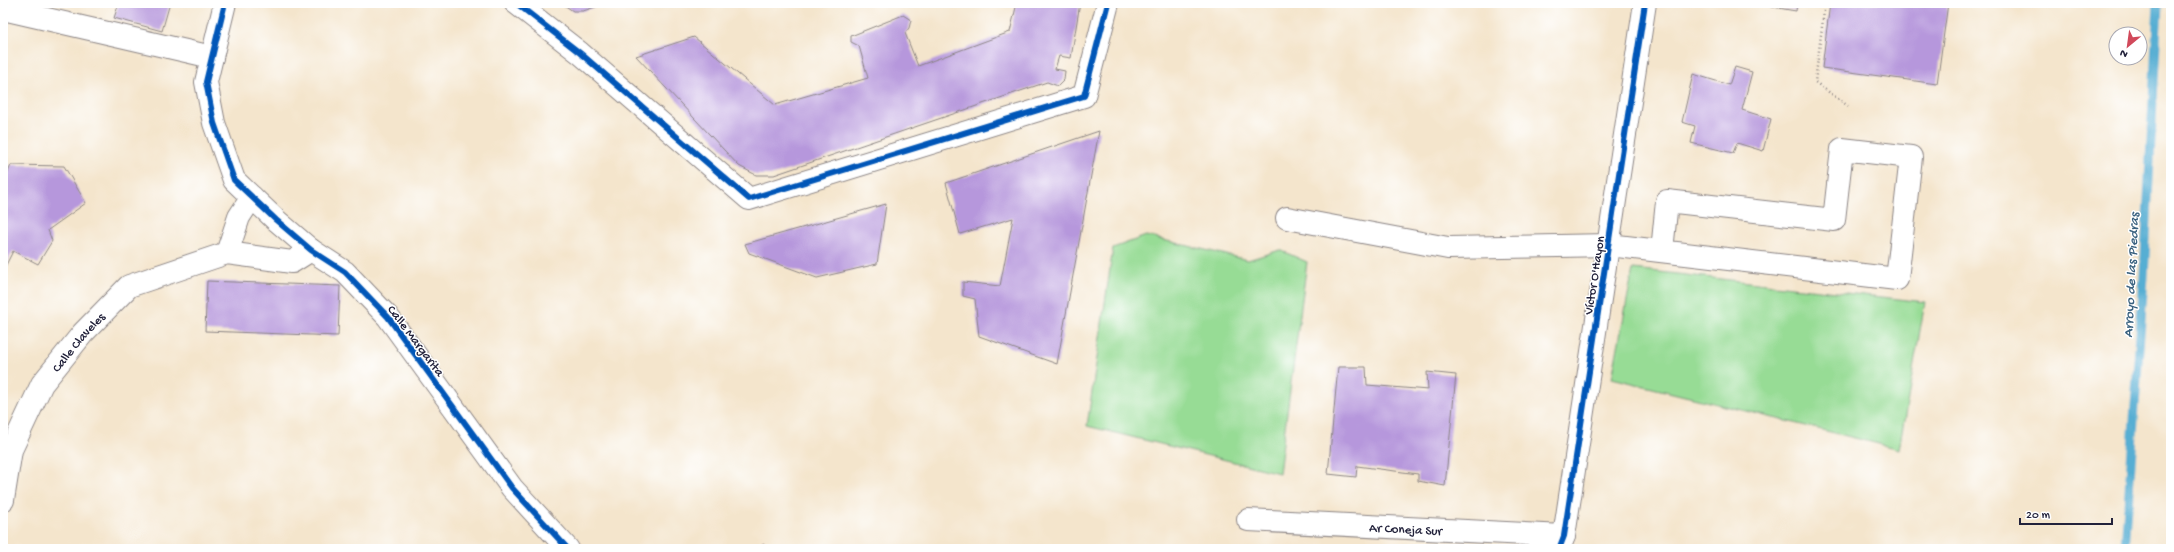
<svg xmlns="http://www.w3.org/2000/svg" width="2174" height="552" font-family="'Gochi Hand',sans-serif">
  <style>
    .green { fill: #97dc95; stroke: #5c7f68 }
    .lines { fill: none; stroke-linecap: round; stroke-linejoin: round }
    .stream { stroke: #56aed3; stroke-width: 9 }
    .building { fill: #b697dc }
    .minor-casing { stroke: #8b8484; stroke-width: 24 }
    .path { stroke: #8b8484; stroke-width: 2.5; stroke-dasharray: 1 3; stroke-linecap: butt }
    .minor { stroke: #fff; stroke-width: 22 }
    .cycleway-casing { stroke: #fff; stroke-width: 8 }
    .cycleway { stroke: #0057b8; stroke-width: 6 }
    .labels { text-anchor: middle; stroke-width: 3; stroke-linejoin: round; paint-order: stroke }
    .street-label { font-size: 13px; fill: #22223b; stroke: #fff }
    .water-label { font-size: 14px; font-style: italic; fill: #39617f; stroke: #fff }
  </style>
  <rect width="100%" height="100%" fill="#fff"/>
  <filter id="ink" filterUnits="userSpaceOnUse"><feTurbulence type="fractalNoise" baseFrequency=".025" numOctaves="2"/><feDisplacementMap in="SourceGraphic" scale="8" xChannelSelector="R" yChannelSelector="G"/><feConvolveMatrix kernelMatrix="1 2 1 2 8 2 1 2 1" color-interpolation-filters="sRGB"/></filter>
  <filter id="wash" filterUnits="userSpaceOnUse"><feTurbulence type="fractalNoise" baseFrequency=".012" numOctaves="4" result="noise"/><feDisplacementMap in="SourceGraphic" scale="16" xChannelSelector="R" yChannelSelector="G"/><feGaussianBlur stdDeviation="0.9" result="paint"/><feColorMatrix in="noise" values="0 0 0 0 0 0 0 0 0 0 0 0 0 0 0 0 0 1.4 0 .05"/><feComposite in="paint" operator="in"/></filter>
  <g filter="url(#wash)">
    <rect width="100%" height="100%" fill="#f4e5cc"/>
    <path class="green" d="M1146,236L1248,260L1280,250L1307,262L1279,473L1087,426L1113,248Z
      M1633,269L1925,302L1899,449L1612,378Z"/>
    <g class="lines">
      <path class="stream" d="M2125,549L2144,277L2158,3"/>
    </g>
    <g id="blocks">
      <path class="building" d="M119,3H170L162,31L114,18Z
        M561,3H608L583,11H573Z
        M1017,3H1080L1071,58L1059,56L1055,69L1065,71L1064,80L1058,86L1047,82L774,175H756L739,166L636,56L694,37L775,105L868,78L859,46L851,42V36L903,15L911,20L909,28L905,33L918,66L1010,32Z
        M1748,3H1797L1796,11Z
        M1830,3H1948L1937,84L1822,68Z
        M1735,67L1752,72L1742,110L1771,119L1763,151L1737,143L1733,153L1691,143L1695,126L1682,122L1693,74L1729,85Z
        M1099,131L1057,364L979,336L975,299L963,296V282L1000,286L1013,218L960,234L946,183Z
        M11,165L64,166L86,203L48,230L52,241L38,264L13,251L3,271V185Z
        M886,204L877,264L817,278L749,253L745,244Z
        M207,281L340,286L338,336L205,331Z
        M1338,367H1366L1367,385L1428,390L1427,372L1456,375L1445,486L1418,481V474L1357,466L1356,477L1328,474Z
        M763,544L770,549H760Z"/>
    </g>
  </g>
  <g filter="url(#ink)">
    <use href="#blocks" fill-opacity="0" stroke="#8b8484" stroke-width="1"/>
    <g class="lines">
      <defs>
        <g id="minor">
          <path d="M225,3L206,82L214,123L234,180L276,220L311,250L345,272L388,317L512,488L568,549"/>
          <path d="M516,3L580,53L749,199L1084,96L1108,3"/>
          <path d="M3,9L212,57"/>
          <path d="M1287,218L1448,248L1609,245L1897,279L1911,157L1842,149L1834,220L1667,201L1662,251"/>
          <path d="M227,253L239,217L252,197"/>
          <path id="s1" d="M3,500L11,450L42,384L83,333L129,286L227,253L292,262L311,250"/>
          <path id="s2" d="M1248,520L1564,536"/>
          <path d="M1559,549L1564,536L1645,3"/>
        </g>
      </defs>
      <use href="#minor" class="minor-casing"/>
      <path class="path" d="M1825,3L1815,82L1848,106"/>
      <use href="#minor" class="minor"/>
      <defs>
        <path id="cycleway" d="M225,3L206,82L214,123L234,180L276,220L311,250L345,272L388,317L512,488L568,549
          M516,3L580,53L749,199L1084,96L1108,3
          M1559,549L1564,536L1645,3"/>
      </defs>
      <use href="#cycleway" class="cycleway-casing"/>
      <use href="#cycleway" class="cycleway"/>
    </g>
  </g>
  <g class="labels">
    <g class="street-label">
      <text transform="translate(1593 275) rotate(-81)" y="5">Víctor O'Hayon</text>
      <text transform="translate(417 340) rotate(53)" y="5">Calle Margarita</text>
      <text dy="5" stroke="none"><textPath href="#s1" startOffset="179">Calle Claveles</textPath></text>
      <text dy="5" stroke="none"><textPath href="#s2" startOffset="158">Ar Coneja Sur</textPath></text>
    </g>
    <g class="water-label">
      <text transform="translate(2130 275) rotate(-87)" y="5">Arroyo de las Piedras</text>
    </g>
  </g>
  <rect width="2174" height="552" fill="none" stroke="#fff" stroke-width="16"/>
  <g transform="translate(2128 46) rotate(209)"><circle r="19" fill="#ffffff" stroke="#a7a7b1"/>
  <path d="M0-3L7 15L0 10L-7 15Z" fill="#d1495b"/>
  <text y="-6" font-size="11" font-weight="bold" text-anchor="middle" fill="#22223b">N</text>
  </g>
  <path d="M2020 518v6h92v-6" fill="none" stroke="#22223b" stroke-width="2"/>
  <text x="2026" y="518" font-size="12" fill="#22223b" stroke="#ffffff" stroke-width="3" paint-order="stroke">20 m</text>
</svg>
